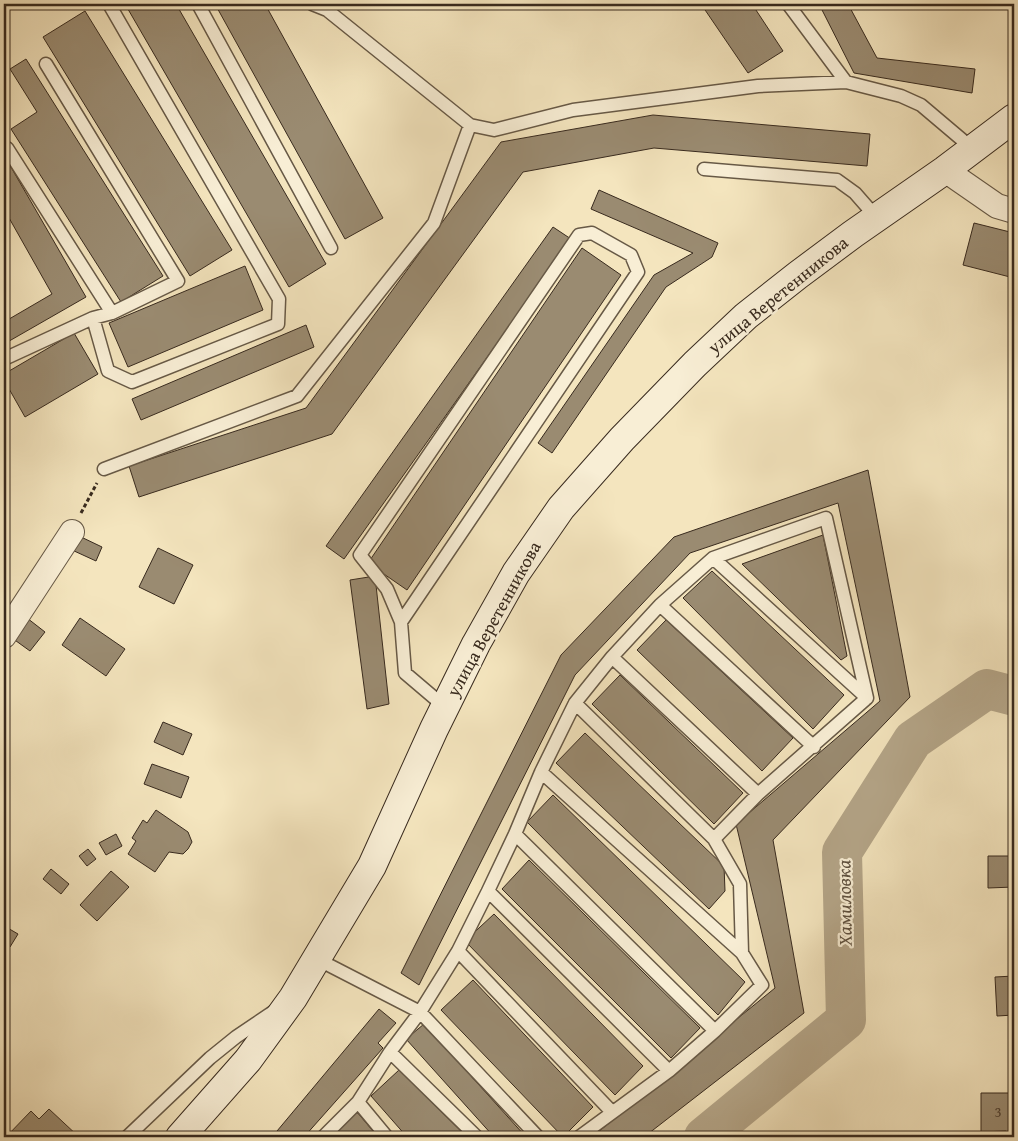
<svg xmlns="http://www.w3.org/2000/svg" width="1018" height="1141" font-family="'Gentium Book Plus',serif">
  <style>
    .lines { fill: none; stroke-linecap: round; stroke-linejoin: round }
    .river { stroke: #b4a588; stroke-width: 40 }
    .building { fill: #9a8b71; stroke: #382a1e }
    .lane-casing { stroke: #675946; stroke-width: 15 }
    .street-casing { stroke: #675946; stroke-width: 26 }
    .secondary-casing { stroke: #382a1e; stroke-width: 30 }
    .path { stroke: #382a1e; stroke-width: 3; stroke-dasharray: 4 2.5; stroke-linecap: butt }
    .lane { stroke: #f8eed5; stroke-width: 12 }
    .street { stroke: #f8eed5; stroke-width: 24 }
    .secondary { stroke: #f8eed5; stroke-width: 28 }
    .labels { text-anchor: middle; stroke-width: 4.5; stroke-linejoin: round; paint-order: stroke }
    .number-label { font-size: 15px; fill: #504233 }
    .street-label { font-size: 18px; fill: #382a1e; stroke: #f8eed5 }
    .water-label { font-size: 19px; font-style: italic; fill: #5d4f3e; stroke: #f8eed5 }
  </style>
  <rect width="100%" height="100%" fill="#f4e5be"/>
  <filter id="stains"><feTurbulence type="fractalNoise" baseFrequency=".004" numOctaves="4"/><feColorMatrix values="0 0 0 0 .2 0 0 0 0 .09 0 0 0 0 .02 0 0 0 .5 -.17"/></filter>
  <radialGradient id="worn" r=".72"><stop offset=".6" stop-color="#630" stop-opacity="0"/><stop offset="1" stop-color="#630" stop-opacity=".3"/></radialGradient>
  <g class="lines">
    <path class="river" d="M704,1137L846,1020L842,852L913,740L987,689L1014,696"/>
  </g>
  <path class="building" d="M125,4H176L326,264L289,287Z
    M215,4H265L383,218L345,239Z
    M701,4H752L783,51L748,73Z
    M819,4H848L877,58L975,69L972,93L854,73Z
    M85,11L232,250L190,276L43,37Z
    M26,59L163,276L121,302L11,129L37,112L10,69Z
    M653,115L870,134L867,166L654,148L523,172L332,434L139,497L129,466L306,408L501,142Z
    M4,155L86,297L4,344V322L52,294L4,209Z
    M599,190L718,243L712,257L666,287L552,453L538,443L654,275L693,253L591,209Z
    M974,223L1014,233V278L963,265Z
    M553,227L571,239L344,559L326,546Z
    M582,248L621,275L407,590L368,563Z
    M245,266L263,310L128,367L109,323Z
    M306,325L314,347L141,420L132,399Z
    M74,333L98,374L25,417L4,380V374Z
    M868,470L910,697L773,840L804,1013L644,1137H592L775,988L736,824L880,701L838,503L690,553L575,675L419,985L401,973L561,655L674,537Z
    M823,535L847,656L841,660L742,564Z
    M79,536L102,547L96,561L72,550Z
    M158,548L193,565L174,604L139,587Z
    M712,571L844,695L813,729L683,598Z
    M375,576L389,704L367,709L350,580Z
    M27,618L45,632L30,651L12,638Z
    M80,618L125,649L106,676L62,645Z
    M666,620L793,738L762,771L637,650Z
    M620,675L743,793L714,824L592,704Z
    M163,722L192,734L183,755L154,742Z
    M585,733L724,866L725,891L709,909L556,763Z
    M152,764L189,777L181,798L144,784Z
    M553,795L745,982L718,1015L527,822Z
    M156,810L188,832L192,842L188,849L183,854L169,852L155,872L128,854L136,841L132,838L143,820L147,823Z
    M116,834L122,846L106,855L99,843Z
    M88,849L96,859L87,866L79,856Z
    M988,856H1014V887L988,888Z
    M529,860L700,1028L671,1058L502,889Z
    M51,869L69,884L61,894L43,879Z
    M111,871L129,887L97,921L80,905Z
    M494,914L643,1066L615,1095L465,941Z
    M6,927L18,934L10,947L4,943V931Z
    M1014,976V1015L997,1016L995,977Z
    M473,980L593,1107L563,1137L441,1010Z
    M379,1009L396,1023L378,1043L383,1048L304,1137H272Z
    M424,1024L526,1137H494L406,1039Z
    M399,1070L467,1137H407L371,1096Z
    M981,1093H1014V1137H1006V1131L981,1132Z
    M49,1109L79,1137H6L31,1111L39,1119Z
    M357,1112L378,1137H331Z"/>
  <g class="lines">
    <defs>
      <path id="lane" d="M198,4L331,248
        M312,4L327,10L470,125L494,130L573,110L758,86L846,82
        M788,4L846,82L901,96L921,105L973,149
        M46,64L178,281L112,313
        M7,148L112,313L93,318
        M704,169L837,180L855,193L876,217
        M4,359L93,318L108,371L132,382L278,324L279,299L109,4
        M104,469L297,396L434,223L470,125
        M713,558L867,698
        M660,605L814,747
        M401,622L638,272L631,255L592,233L579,235L360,555L387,589L401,622L405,673L445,707
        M612,657L758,794
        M575,703L714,839
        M541,772L742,953
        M515,834L715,1031
        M488,891L669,1071
        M458,951L612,1112
        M317,959L420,1012L538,1137
        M390,1052L477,1137
        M358,1102L387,1137
        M127,1137L210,1058L236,1037L273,1012
        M323,1137L358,1102L390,1052L420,1012L458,951L488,891L515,834L541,772L575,703L612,657L660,605L713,558L826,518L867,698
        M579,1137L669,1071L715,1031L762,985L742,953L740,884L714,839L758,794L867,698"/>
      <path id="street" d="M945,170L997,206L1014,211
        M4,636L72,532"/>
      <path id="secondary" d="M180,1137L248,1060L293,998L372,866L434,729L476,644L516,573L561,508L622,439L695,364L746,316L798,275L853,234L945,170L1014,118"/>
    </defs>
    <use href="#lane" class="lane-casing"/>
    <use href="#street" class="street-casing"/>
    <use href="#secondary" class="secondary-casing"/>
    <path class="path" d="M81,513L97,483"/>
    <use href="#lane" class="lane"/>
    <use href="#street" class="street"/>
    <use href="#secondary" class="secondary"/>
  </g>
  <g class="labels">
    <g class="number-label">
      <text x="998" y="1117">3</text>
    </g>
    <g class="street-label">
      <text transform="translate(778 295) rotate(-39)" y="6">улица Веретенникова</text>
      <text transform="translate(494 619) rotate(-61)" y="6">улица Веретенникова</text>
    </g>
    <g class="water-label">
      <text transform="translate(844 903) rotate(-91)" y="7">Хамиловка</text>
    </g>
  </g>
  <rect width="1018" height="1141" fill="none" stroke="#f4e5be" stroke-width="20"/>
  <rect x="5" y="5" width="1008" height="1131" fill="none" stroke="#382a1e" stroke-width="2.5"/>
  <rect x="10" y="10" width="998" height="1121" fill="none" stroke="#382a1e"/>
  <rect width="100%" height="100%" filter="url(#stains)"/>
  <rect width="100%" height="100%" fill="url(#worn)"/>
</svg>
